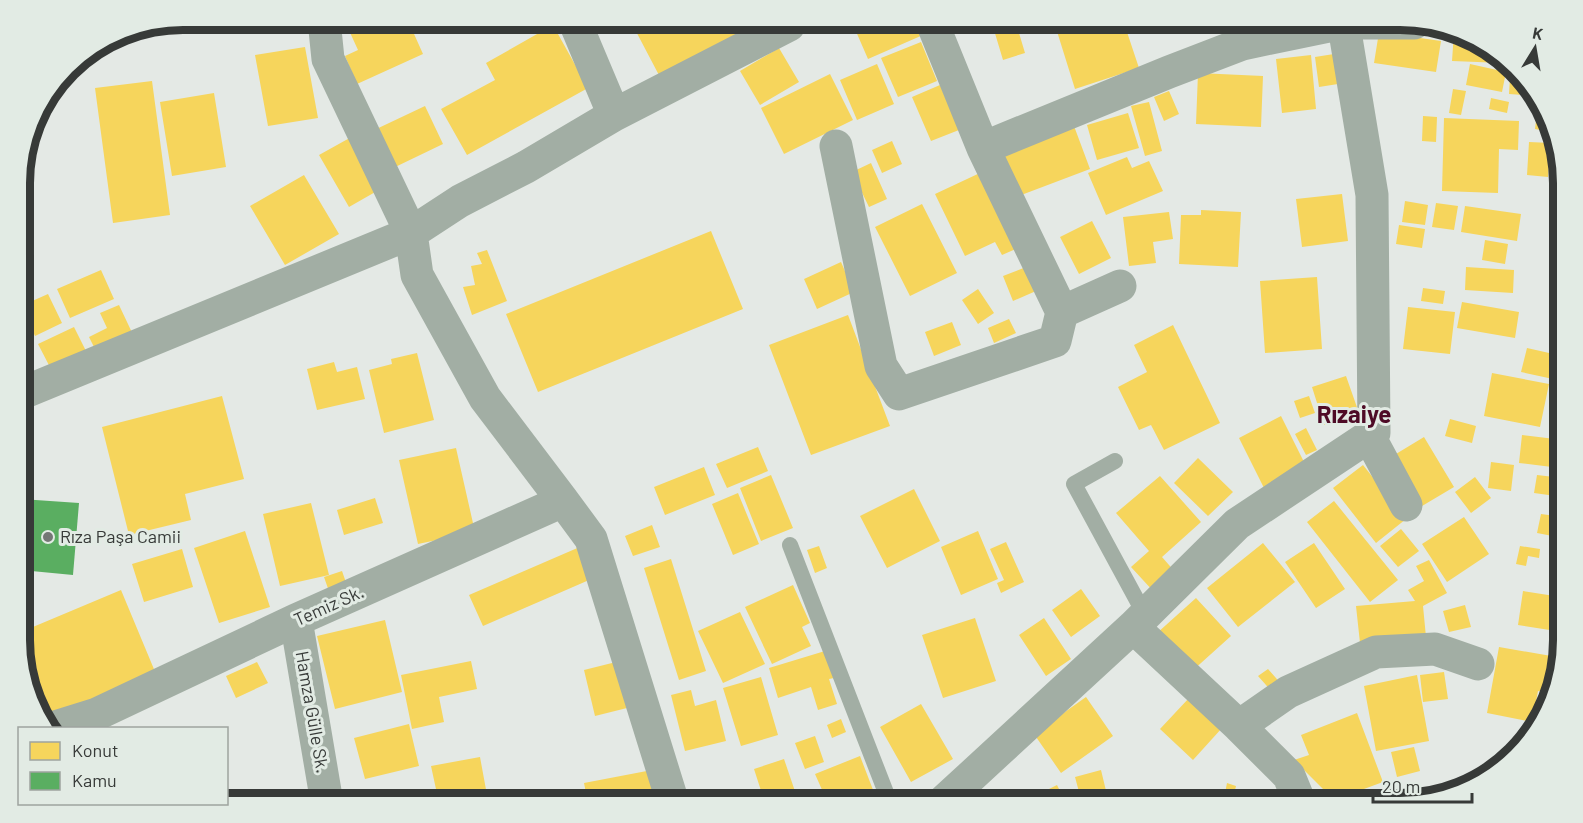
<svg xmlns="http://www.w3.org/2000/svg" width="1583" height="823" font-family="Barlow,sans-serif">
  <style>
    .homes { fill: #f6d55c }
    .public { fill: #5aae61 }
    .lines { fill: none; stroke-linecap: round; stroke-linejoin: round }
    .service { stroke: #a2aea4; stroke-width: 16 }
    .minor { stroke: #a2aea4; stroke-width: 33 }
    .poi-dot { fill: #747775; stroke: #e2ebe4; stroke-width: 2 }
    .labels { text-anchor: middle; stroke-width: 6; stroke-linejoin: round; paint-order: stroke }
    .poi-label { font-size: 18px; fill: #373a38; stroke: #e2ebe4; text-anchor: start }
    .street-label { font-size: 18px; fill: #373a38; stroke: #e2ebe4 }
    .district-label { font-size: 24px; font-weight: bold; fill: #4e0b26; stroke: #e2ebe4 }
    .rim { fill: none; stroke: #373a38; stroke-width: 8 }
  </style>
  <rect width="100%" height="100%" fill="#e4e9e5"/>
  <path class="homes" d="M183,20L184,27L150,32L149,26Z
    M361,20H394L399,31L410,25L423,54L357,84L345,56L358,50L347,26Z
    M630,20H769L661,79Z
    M851,20H917L923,35L868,59Z
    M1072,20H1123L1139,68L1075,89L1055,25Z
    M1188,20H1239V25L1188,22Z
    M1016,23L1025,53L1003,60L994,30Z
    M553,25L588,88L467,155L441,109L495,80L486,63Z
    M1379,32L1441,41L1436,72L1374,63Z
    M1454,32L1473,36L1503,63L1452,61Z
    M921,42L937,81L898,97L881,58Z
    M305,47L318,118L268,126L255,55Z
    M779,48L799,82L760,105L740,71Z
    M1334,54L1338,84L1319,87L1315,57Z
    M1311,55L1316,109L1282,113L1276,59Z
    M877,64L894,104L857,120L840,80Z
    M1470,64L1506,72L1502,92L1466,85Z
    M1198,73L1263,76L1261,127L1196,124Z
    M830,74L853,120L784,154L761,108Z
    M1510,77H1519L1525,82L1523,95L1509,94Z
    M152,81L170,215L113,223L95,88Z
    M940,85L959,130L931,141L912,97Z
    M1453,89L1466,91L1461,115L1449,113Z
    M1169,91L1179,114L1164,121L1154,97Z
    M214,93L226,167L172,176L160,102Z
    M1491,98L1509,102L1507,113L1489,109Z
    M1149,102L1162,151L1145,156L1131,106Z
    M1538,103L1540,104L1551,132L1535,129Z
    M425,106L443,144L389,170L370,132Z
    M1128,113L1139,148L1097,160L1087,125Z
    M1423,116L1437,117L1436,142L1422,141Z
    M1444,118L1519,121L1518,150L1499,149L1498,193L1442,191Z
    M1074,126L1090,169L1016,197L1000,154Z
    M355,135L384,187L349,207L319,155Z
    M892,141L902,164L882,173L872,150Z
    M1529,142L1551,143L1548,177L1527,175Z
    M1127,157L1132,168L1149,161L1163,191L1106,215L1088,173Z
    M1559,161L1562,162V184L1554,182Z
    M871,163L887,199L869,207L852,172Z
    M982,172L1018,248L1002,255L995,242L965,256L935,194Z
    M304,175L339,234L285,265L250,206Z
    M1342,194L1348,241L1302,247L1296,199Z
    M1405,201L1428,205L1425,225L1402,222Z
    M1436,203L1458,206L1454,230L1432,227Z
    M922,204L957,273L910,296L875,227Z
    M1465,206L1521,214L1517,241L1461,232Z
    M1201,210L1241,212L1238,267L1179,264L1181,215H1201Z
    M1169,212L1173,239L1153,242L1156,263L1129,266L1123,217Z
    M1092,221L1111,258L1079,274L1060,237Z
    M1399,225L1425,229L1422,248L1396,244Z
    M711,231L743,309L538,392L506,314Z
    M1485,240L1508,244L1505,264L1482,260Z
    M487,250L507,301L472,315L463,287L475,285L471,266L482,264L477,253Z
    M841,262L854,292L817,309L804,279Z
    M1026,267L1036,291L1013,301L1003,276Z
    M1466,267L1514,270L1513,293L1465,290Z
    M101,270L114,299L70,318L57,289Z
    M1317,277L1322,349L1265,353L1260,281Z
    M1423,288L1445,291L1443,304L1421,301Z
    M978,289L994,313L978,324L962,300Z
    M48,294L62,323L35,336L21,306Z
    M1462,302L1519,312L1515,338L1457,328Z
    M119,305L136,341L100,359L89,337L107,328L100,313Z
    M1408,307L1455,312L1450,354L1403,349Z
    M848,315L890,426L811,455L769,345Z
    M1009,319L1016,333L994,343L988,328Z
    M952,322L961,345L934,356L925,332Z
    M1173,325L1220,423L1164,450L1151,425L1139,430L1118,387L1147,372L1134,345Z
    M74,327L88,355L53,373L38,344Z
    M1527,348L1558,355L1553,379L1521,372Z
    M417,353L434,420L384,433L369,370L392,364L391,359Z
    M334,362L337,372L357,367L365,399L317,410L307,369Z
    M1492,373L1549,384L1540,427L1484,416Z
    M1346,376L1359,413L1324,425L1312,387Z
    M222,396L244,479L185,494L191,520L129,535L102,427Z
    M1309,396L1315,413L1300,418L1294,401Z
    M1281,416L1306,466L1264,488L1239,438Z
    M1450,419L1476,426L1472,443L1445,436Z
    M1306,428L1317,450L1306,455L1295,434Z
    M1522,435L1555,439L1552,467L1519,463Z
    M1424,437L1454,487L1417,509L1386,460Z
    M758,447L768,471L727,488L716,464Z
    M456,448L475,532L418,544L399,460Z
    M1198,458L1233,492L1208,516L1174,483Z
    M1491,462L1514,465L1511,491L1488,488Z
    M1363,465L1406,519L1376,543L1333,488Z
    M704,467L715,495L665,515L654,487Z
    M771,475L793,528L761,541L740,488Z
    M1537,475L1563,478V497L1534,493Z
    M1160,476L1201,522L1162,557L1176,573L1154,592L1131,567L1149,551L1116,513Z
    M1475,477L1491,498L1471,513L1455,492Z
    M914,489L940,541L887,568L860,516Z
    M738,493L759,544L733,555L712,504Z
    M375,498L383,523L344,535L337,510Z
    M1334,501L1398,580L1370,602L1307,522Z
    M311,503L329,575L280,586L263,514Z
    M1541,514L1563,517V538L1537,533Z
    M1464,517L1489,554L1447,582L1422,544Z
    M652,525L660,547L633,556L625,536Z
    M1401,529L1419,551L1398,567L1380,546Z
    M245,531L270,607L219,623L194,548Z
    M978,531L998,579L961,595L941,547Z
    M1006,542L1024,582L1001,593L997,583L1004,580L990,549Z
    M1263,543L1295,582L1238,627L1207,588Z
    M1314,543L1345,589L1316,608L1285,562Z
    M582,546L596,577L483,626L469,595Z
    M819,546L827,568L815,573L807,550Z
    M1520,546L1540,549L1539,558L1528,556L1526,566L1516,564Z
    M182,549L193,587L144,602L132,564Z
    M1558,550L1563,551V570L1556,569Z
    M671,559L706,671L679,680L644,568Z
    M1429,560L1447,593L1423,606L1426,637L1360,643L1356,606L1415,601L1408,590L1424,581L1416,566Z
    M342,571L349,591L331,597L324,577Z
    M793,585L810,623L802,627L811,646L772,664L745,607Z
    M1081,589L1100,616L1071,637L1052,610Z
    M121,590L156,674L45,721L21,662V632Z
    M1523,591L1561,597L1556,631L1518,625Z
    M1196,598L1231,636L1191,672L1156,634Z
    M1465,605L1471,627L1449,632L1443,611Z
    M740,612L765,664L723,683L698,631Z
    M975,618L996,681L943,698L922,635Z
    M1044,618L1071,659L1046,676L1019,635Z
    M385,620L402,692L335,709L317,636Z
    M1499,647L1557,657L1550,693L1538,691L1532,722L1487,713Z
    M825,651L834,678L829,679L837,704L818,710L811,687L778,698L769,668Z
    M471,661L477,689L439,697L444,722L412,729L401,675Z
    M257,662L268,683L236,698L226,676Z
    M616,662L627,708L595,716L584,670Z
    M1268,669L1283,686L1274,694L1258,676Z
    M1444,672L1448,699L1423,702L1420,675Z
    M1417,675L1429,741L1376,751L1364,686Z
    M761,677L778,735L741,746L723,688Z
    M691,690L695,706L716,700L726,741L685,751L671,695Z
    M1086,697L1113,736L1061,773L1034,734Z
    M1189,698L1222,728L1193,760L1160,729Z
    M921,704L953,759L911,782L880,727Z
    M1357,713L1383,782L1334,800L1294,760L1309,755L1301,735Z
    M841,719L846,732L832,738L827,725Z
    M409,724L419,766L365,779L354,738Z
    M815,736L824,762L805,769L795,743Z
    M1414,747L1420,771L1397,777L1391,752Z
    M860,756L875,795L855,803H837L832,789L823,792L815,774Z
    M480,757L487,795L439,803L431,766Z
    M784,759L799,803H765L754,769Z
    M652,770L659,803H588L584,783Z
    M1101,770L1108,799L1093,803H1082L1075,777Z
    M1477,780V781L1440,793L1439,785Z
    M1227,783L1236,786L1232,803H1223Z
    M1057,785L1066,803H1046L1041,793Z
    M1032,794L1039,803H1020Z"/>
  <path class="public" d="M21,499L79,503L73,575L21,570Z"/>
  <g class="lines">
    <path class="service" d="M1115,461L1074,484L1145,615
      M790,545L890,803"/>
    <path class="minor" d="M324,20L328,59L411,233L417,275L485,398L563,501
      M574,20L614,115
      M931,20L983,148L1062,312L1120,286
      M836,146L881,366L899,394L1055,341L1062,312
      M983,148L1169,72L1242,44L1343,23H1414
      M20,394L411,233L460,201L526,167L614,115L789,25L786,20
      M1369,436L1406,505
      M296,620L327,803
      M1133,627L1239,726L1288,692L1376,652L1435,649L1478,664
      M1239,726L1289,776L1300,803
      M52,728L97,714L296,620L563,501L591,539L673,803
      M942,803L1133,627L1237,524L1374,433L1372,195L1343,20"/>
  </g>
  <circle class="poi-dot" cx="48" cy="537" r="6"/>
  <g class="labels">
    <g class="poi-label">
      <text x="60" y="543">Rıza Paşa Camii</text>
    </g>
    <g class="street-label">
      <text transform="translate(329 606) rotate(-24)" y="6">Temiz Sk.</text>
      <text transform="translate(312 712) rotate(80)" y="6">Hamza Gülle Sk.</text>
    </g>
    <g class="district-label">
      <text x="1354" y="423">Rızaiye</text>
    </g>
  </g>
  <path d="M0 0H1583V823H0ZM183 30H1400A153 153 0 0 1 1553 183V640A153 153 0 0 1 1400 793H183A153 153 0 0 1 30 640V183A153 153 0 0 1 183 30Z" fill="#e2ebe4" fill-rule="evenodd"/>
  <path class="rim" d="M183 30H1400A153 153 0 0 1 1553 183V640A153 153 0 0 1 1400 793H183A153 153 0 0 1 30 640V183A153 153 0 0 1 183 30Z"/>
  <rect x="18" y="727" width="210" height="78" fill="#e2ebe4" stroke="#9ea49f" stroke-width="1.5"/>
  <rect x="30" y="742" width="30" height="18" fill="#f6d55c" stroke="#9ea49f" stroke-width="1.5"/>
  <text x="72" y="757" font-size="18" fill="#373a38">Konut</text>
  <rect x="30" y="772" width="30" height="18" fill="#5aae61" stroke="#9ea49f" stroke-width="1.5"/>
  <text x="72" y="787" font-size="18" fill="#373a38">Kamu</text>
  <g transform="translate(1535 48) rotate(11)" stroke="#e2ebe4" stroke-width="4.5" paint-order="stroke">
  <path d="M0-4.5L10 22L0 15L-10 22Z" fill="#373a38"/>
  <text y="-9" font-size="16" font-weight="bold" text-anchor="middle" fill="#373a38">K</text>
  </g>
  <path d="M1373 793v9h99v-9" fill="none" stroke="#373a38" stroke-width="3"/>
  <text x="1382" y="793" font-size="18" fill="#373a38" stroke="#e2ebe4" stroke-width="4.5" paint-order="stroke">20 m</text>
</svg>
